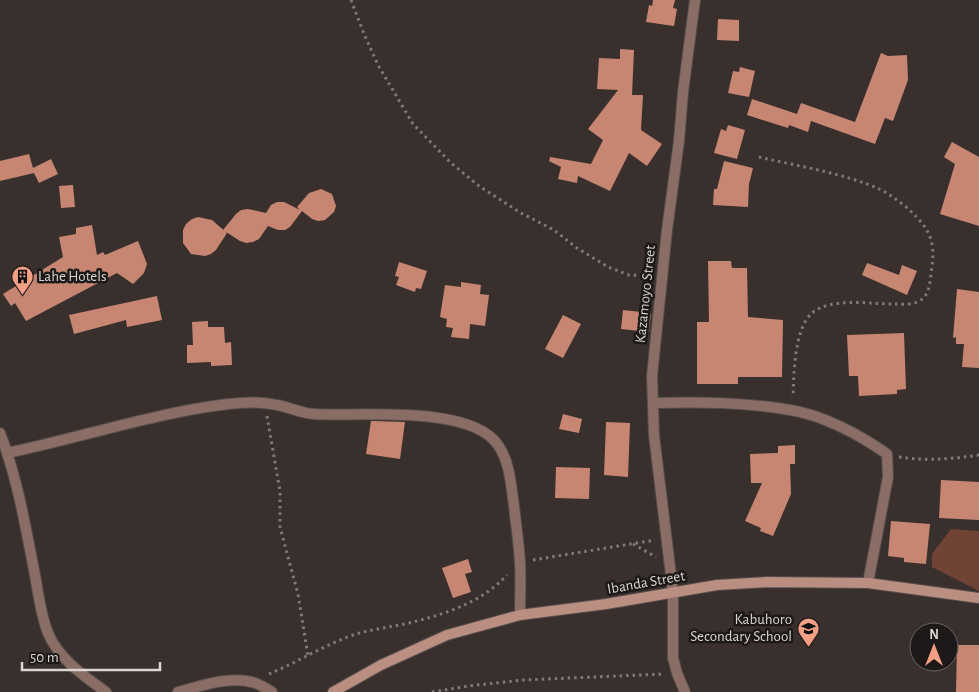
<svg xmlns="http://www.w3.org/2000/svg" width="979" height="692" font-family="'Alegreya Sans',sans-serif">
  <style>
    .garden { fill: #714334 }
    .building { fill: #c68672 }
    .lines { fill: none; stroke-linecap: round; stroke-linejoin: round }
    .street-casing { stroke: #564e4c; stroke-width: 12 }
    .secondary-casing { stroke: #564e4c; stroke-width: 12 }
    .path { stroke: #827a78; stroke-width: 3; stroke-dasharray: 2.5 4; stroke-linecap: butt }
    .street { stroke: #8a6d65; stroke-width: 10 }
    .secondary { stroke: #ba8e80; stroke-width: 10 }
    .labels { text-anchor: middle; stroke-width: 5; stroke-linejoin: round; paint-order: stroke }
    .poi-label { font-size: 15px; fill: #dbd5d3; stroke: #1d1918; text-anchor: start }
    .street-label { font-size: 15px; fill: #dbd5d3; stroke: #1d1918 }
  </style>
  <rect width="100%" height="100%" fill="#39302e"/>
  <path class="garden" d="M951,529L979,531V591L932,567V554Z"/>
  <path class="building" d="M653,0H675L673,8L677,9L674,26L646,22L649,5L652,6Z
    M718,19L739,20V41L717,40Z
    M620,49L634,50L632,95H643L641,130L662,144L647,166L629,153L610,191L578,176L577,183L558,179L561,167L549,161L550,157L591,164L603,140L588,129L618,90L597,89L599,58L620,59Z
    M881,53L888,56L907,55L908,80L893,121L885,118L875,144L811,121L808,132L789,125L788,128L747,115L752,99L797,114L801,103L855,122Z
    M740,67L755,71L749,97L728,93L733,71L739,72Z
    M728,125L745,130L737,159L714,153L721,129L726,131Z
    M952,142L979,157V226L940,214L955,164L944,157Z
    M29,154L33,168L51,159L58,174L39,183L33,171L34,173L0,181V161Z
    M724,161L753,168L749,184L748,207L713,205L714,189H717Z
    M73,185L75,207L61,208L59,186Z
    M321,189L332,194L336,206L334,212L325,220L318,221L312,219L302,211L290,227L285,230H278L268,226L259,239L253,242L246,243L240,241L223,230L236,214L241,210L248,209L266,213L271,205L277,202H284L300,210L297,207L309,193Z
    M198,217L212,220L227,233L216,250L211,254L205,256L191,254L183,243V230L186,224L192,219Z
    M92,225L97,255L103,252L105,255L138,241L147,264L144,273L133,284L117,273L26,321L15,303L11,306L3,294L63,257L59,237L76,234V228Z
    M708,261H731L732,268H747L748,317L783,320L782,377H738V384H697V322H709Z
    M399,262L427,271L421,289L416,288L415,292L396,285L399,277L395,276Z
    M867,263L899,275L902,265L917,271L907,295L862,275Z
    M461,282L481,285L480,294L489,295L485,326L470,324L469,339L451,337L453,328L446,327L447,319L440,317L445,285L461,287Z
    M957,289L979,292V368L962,367L964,344H956V337L953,338Z
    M157,296L162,320L127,327L126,320L74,334L69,315Z
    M623,310L651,313L649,332L621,329Z
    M563,315L581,324L563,358L545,349Z
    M208,321V327H224L225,343L231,342L232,365L211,366V362L187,363V345H193L192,322Z
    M904,333L906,389L897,390V394L859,396L858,376H849L847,335Z
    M563,414L582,419L579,433L559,429Z
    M371,421L405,422L400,459L366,454Z
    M606,422L630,423L628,477L604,475Z
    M795,445V464H790L791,494L773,536L760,531L761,528L745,521L762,483H751L750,454L778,453V446Z
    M556,467L590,468L589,499L555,498Z
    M941,480L979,482V520L939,518Z
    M891,521L930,524L926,564L904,562V558L888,556Z
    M468,559L472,572L465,574L471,592L453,598L442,568Z
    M957,645H979V692H956Z"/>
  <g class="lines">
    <defs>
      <path id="street" d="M653,403C698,402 745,402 790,410C823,415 860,435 887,454L888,477L868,583
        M0,433C17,477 25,524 34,570C38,590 40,613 48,633C58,658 84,676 106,692
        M7,453C80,438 153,413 228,404C244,402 260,401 277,405C289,407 300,413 313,414C357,417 470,404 498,445C510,462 511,486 514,506C516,525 519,544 520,563C521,580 520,598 520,615
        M178,692C201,686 231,675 255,683C261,685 267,689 272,692
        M685,692L677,673L673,658V592L654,435L652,376L667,230L679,141L683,92L695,0"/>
      <path id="secondary" d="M333,692L381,665L447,635L520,615L606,604L717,585L767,582L868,583L979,598"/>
    </defs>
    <use href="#street" class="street-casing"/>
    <use href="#secondary" class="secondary-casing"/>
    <path class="path" d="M351,0L364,34L378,65L413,124L451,163L479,186L521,213L554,230L577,248L608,267L629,275L649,276
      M759,157C797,166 842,173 877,188C893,195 917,214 926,229C933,239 934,254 932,266C930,279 931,297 917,302C910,305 901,304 894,304C871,304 831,297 812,313C794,329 794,374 793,397
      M267,416L280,491V527L298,594L308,656
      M899,457C926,461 952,459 979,455
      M633,544L656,557
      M533,560L655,540
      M269,674C298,662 326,644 356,634C373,629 391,627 409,623C445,614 481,603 507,575
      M432,692L469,686L523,680L664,674"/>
    <use href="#street" class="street"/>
    <use href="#secondary" class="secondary"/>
  </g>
  <defs>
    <symbol id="building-pin" viewBox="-11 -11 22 30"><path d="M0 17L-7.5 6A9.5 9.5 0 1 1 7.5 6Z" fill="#f39f85" stroke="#1d1918"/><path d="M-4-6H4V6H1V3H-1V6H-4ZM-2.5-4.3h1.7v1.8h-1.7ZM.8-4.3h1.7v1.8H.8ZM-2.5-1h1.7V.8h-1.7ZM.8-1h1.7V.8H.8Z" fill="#111"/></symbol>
    <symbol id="school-pin" viewBox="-11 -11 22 30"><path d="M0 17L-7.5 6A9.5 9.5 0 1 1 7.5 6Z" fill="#f39f85" stroke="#1d1918"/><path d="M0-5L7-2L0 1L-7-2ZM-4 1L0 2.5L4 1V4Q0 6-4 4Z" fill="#111"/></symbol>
  </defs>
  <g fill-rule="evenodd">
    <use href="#building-pin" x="10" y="264" width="25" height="34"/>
    <use href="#school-pin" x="796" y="616" width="25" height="34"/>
  </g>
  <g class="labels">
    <g class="poi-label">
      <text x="38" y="281">Lahe Hotels</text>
      <text x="792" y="624" text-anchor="end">Kabuhoro<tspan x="792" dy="17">Secondary School</tspan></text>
    </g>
    <g class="street-label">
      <text transform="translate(645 294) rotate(-84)" y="5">Kazamoyo Street</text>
      <text transform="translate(646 582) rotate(-10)" y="5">Ibanda Street</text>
    </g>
  </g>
  <g transform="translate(934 647)"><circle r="24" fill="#1d1918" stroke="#696463"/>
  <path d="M0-4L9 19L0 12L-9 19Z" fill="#f39f85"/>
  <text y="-8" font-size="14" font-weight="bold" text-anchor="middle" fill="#dbd5d3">N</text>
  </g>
  <path d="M22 662v8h138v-8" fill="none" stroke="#dbd5d3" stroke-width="2.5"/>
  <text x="30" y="662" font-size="15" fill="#dbd5d3" stroke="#1d1918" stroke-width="4" paint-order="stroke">50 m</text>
</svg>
